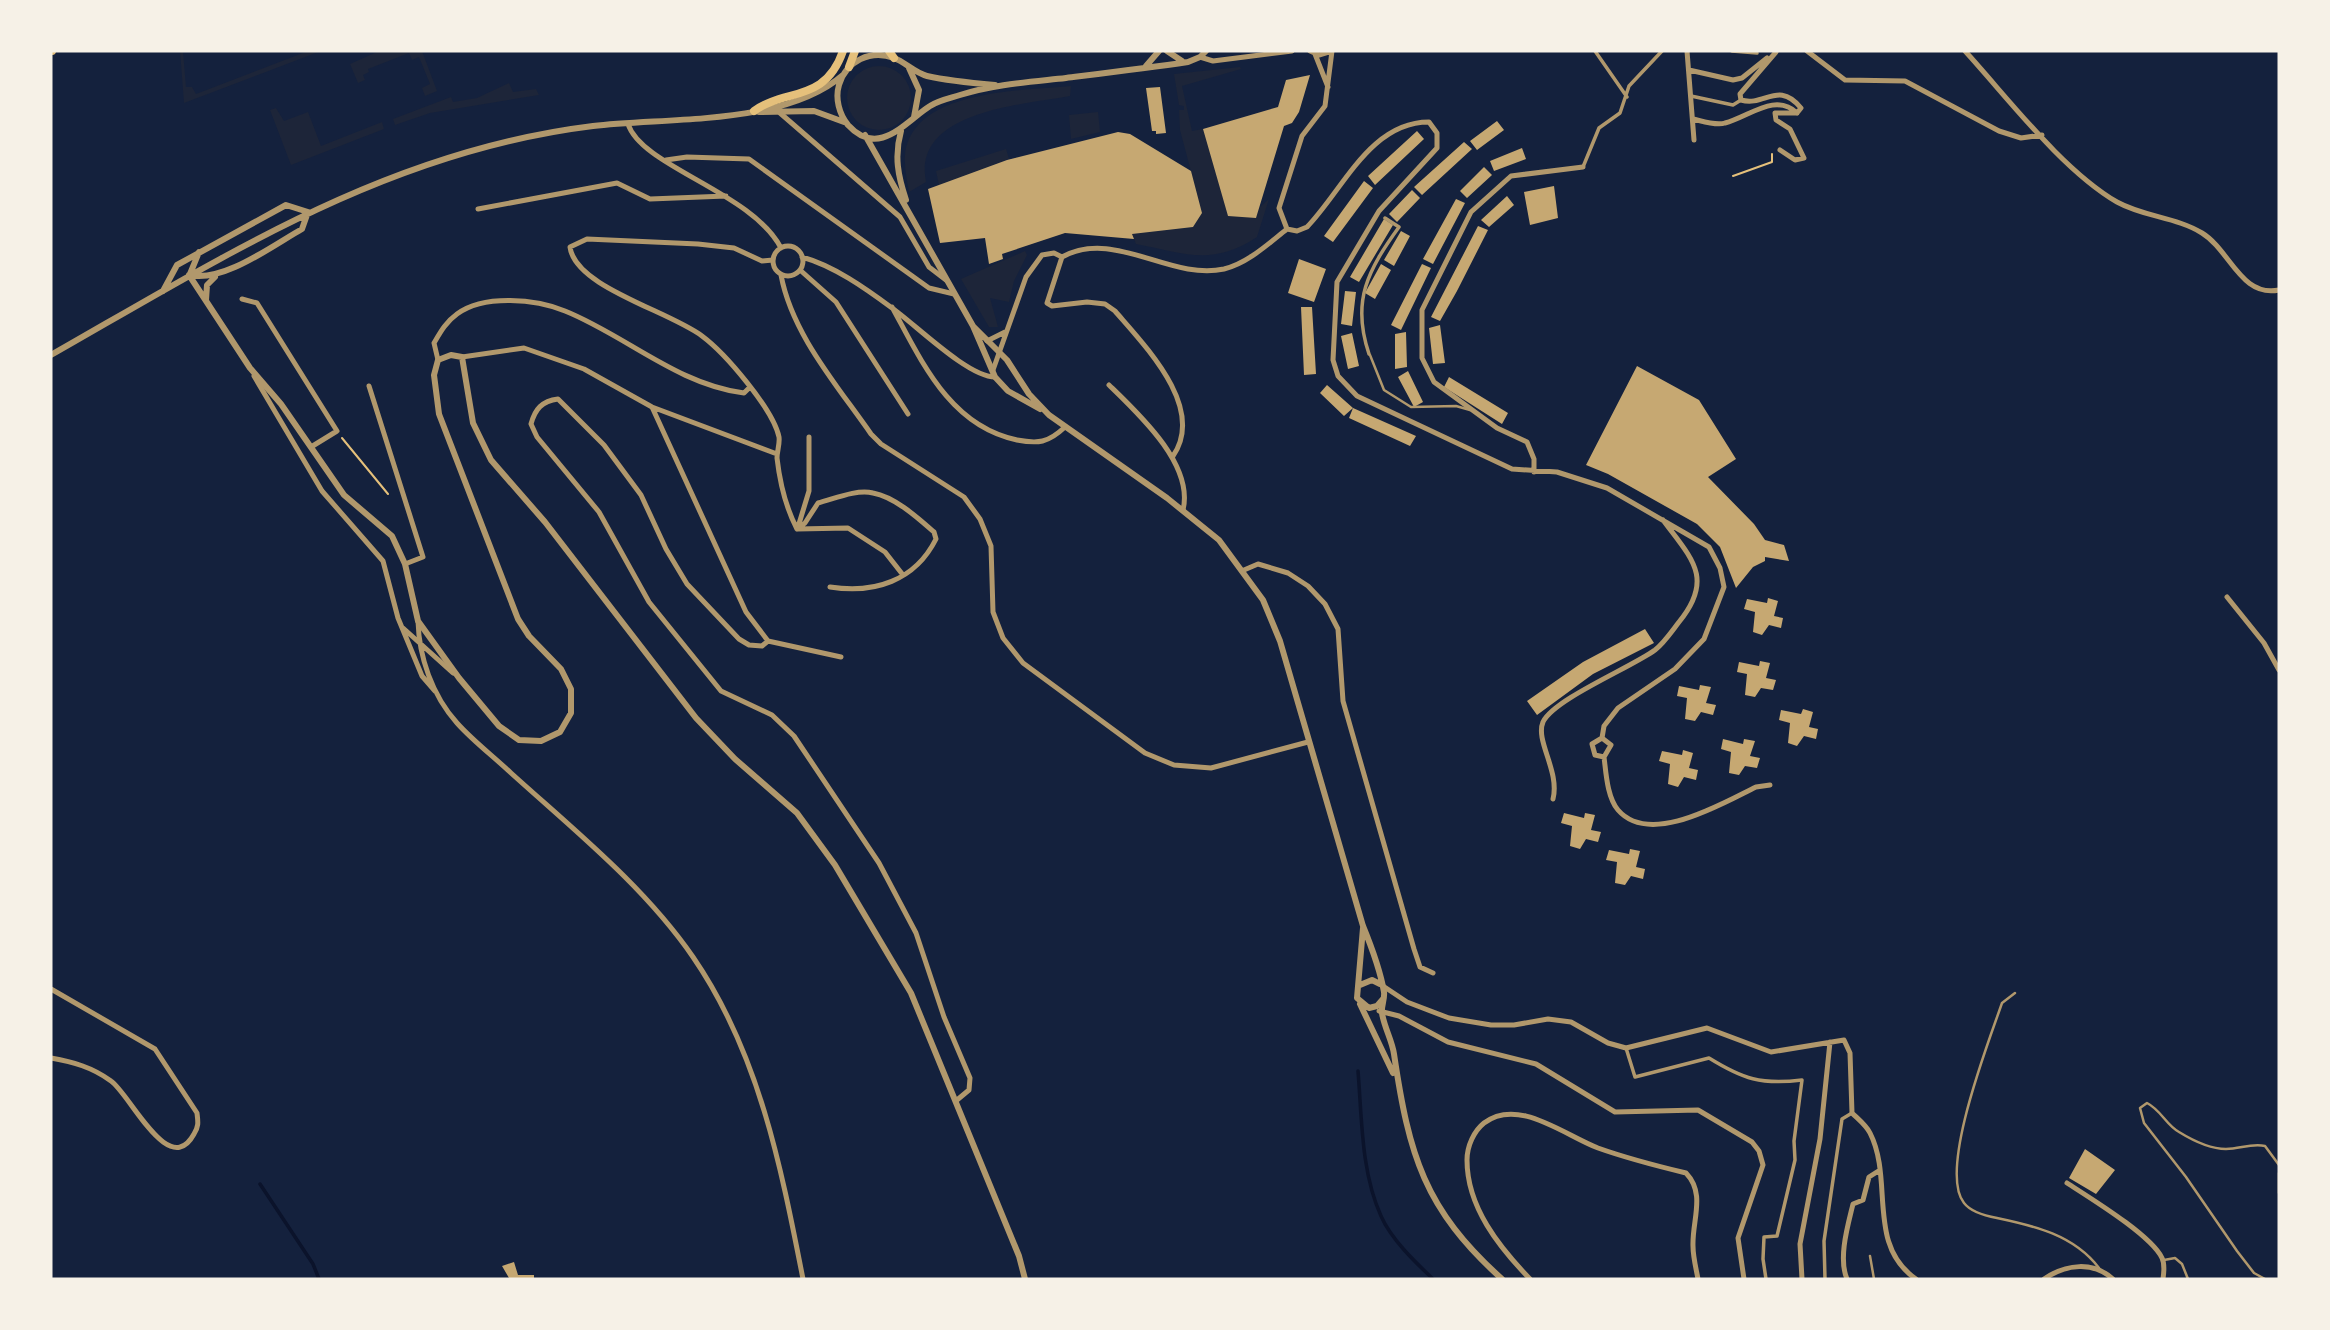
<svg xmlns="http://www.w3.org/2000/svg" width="2330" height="1330" font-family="'PT Sans',sans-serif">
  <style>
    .green { fill: #1d2539 }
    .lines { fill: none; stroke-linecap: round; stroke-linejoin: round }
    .stream { stroke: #0b132b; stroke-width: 3.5 }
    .building { fill: #c6a872 }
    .path { stroke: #e5c07b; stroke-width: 2 }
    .service { stroke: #b1986c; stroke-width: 2.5 }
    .pedestrian { stroke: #b1986c; stroke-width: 3.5 }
    .minor { stroke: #b1986c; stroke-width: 5 }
    .tertiary { stroke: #b1986c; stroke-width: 6 }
    .trunk { stroke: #e5c07b; stroke-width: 8 }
  </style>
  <rect width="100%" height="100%" fill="#14213d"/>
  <path class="green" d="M180,51H183L186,87H192L196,94L308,51H321L184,103Z
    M379,51H422L437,91L425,96L422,88L430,84L419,57L412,60L409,53L368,69L369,72L363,75L365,80L358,83L350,64Z
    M847 98a32 32 0 1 1 64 0a32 32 0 1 1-64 0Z
    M1240,67L1241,69L1182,86L1192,131L1203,129L1228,215L1256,218L1260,207L1269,199L1257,237C1211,267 1185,253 1136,244L1132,234L1193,227L1202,213L1180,130L1179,110H1184V106L1179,105L1174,74Z
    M509,83L513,92L536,89L539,95L430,113L395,125L393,119L451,97L453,102L477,98Z
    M1071,86L1070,96C1022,105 912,111 926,182L909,192C907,180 904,167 905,155C912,89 1023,91 1071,86Z
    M276,108L284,121L308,112L321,146L382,122L384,129L291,165L270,110Z
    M1098,112L1100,132L1071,139L1069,115Z
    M1006,149L1009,159L939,185L936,171Z
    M1025,251L1027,255L1014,281L1009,302L990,298L998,327H989L961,279Z"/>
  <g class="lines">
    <path class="stream" d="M1358,1071C1362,1119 1361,1172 1381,1216C1391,1239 1415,1262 1433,1279
      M260,1184L313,1264L319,1279"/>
  </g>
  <path class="building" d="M1310,75L1299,112L1292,123L1284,126L1256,218L1228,216L1203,129L1278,107L1286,80Z
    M1160,87L1166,133L1156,134V131H1152L1146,88Z
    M1497,121L1504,130L1477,150L1470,141Z
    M1417,131L1424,139L1375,185L1368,176Z
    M1118,132L1130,134L1191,171L1202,213L1193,227L1132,234L1134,239L1065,233L1002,254L1003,259L989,264L985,238L940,243L928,189L1007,160Z
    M1464,142L1472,149L1422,195L1414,187Z
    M1522,148L1526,159L1494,171L1490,161Z
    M1484,167L1492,175L1467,198L1460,191Z
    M1364,181L1373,188L1333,242L1324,236Z
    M1554,186L1558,218L1530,225L1524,192Z
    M1412,190L1420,198L1397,222L1389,214Z
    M1507,196L1514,205L1489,227L1481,220Z
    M1456,199L1465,203L1433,264L1423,259Z
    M1384,219L1393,225L1359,282L1350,277Z
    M1478,226L1488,230L1457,291L1440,321L1431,317Z
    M1401,231L1410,236L1394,266L1384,260Z
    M1299,259L1326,269L1314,302L1288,293Z
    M1381,264L1391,270L1375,299L1365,293Z
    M1422,264L1431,268L1401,330L1391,325Z
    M1345,291L1356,292L1352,326L1341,324Z
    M1301,307H1312L1316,374L1304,375Z
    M1440,325L1445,363L1433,364L1429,328Z
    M1406,332L1407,367L1395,369V334Z
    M1352,333L1359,366L1348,369L1341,336Z
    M1637,366L1699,400L1736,459L1708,477L1754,524L1765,540L1784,545L1789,561L1765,557V561L1753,567L1736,588L1720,547L1697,524L1608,474L1586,465Z
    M1408,371L1423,402L1414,407L1398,377Z
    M1449,377L1508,413L1502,424L1444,387Z
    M1327,385L1353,408L1344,416L1320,393Z
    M1353,408L1416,436L1410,446L1349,418Z
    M1768,598L1778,601L1774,616L1783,618L1781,628L1769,625L1762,635L1753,632L1755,612L1744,609L1747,599L1767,603Z
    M1645,629L1654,643L1593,674L1537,715L1527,701L1583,662Z
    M1760,661L1770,663L1766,678L1776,680L1773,690L1761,688L1755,697L1745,695L1747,674L1737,672L1739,662L1759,666Z
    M1700,685L1711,687L1706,703L1716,705L1713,715L1701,712L1695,721L1685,719L1687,698L1677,696L1679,686L1699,690Z
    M1803,709L1813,712L1809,727L1818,729L1816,739L1804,736L1797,746L1788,743L1790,723L1779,720L1781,710L1801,714Z
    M1723,739L1743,744L1744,739L1755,741L1750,756L1760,758L1757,768L1745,766L1739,775L1729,773L1731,752L1721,749Z
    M1683,750L1693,753L1689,768L1698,770L1696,780L1684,777L1678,787L1668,784L1670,764L1659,761L1662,751L1682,755Z
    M1564,813L1584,818L1585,813L1595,815L1591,830L1601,832L1598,842L1586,839L1580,849L1570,846L1572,826L1561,823Z
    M1630,849L1640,851L1636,867L1645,869L1643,879L1631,876L1625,885L1615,883L1617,862L1606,860L1609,850L1629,854Z
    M2085,1149L2115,1170L2096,1194L2069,1178Z
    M514,1262L518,1275H534V1279L509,1278L502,1266Z"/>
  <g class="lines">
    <path class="path" d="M1733,176L1772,162V154
      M342,438L388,494"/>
    <path class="service" d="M1370,355L1384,390L1411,407L1456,406L1470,410
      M2015,993L2002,1003C1989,1041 1938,1171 1964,1203C1971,1212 1986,1216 1997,1218C2035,1226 2074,1235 2099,1268
      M2279,1173V1193
      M1870,1256L1874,1279
      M2164,1260L2175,1258L2182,1264L2188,1279
      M2265,1279L2254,1273L2237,1251L2186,1177L2144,1123L2140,1108L2147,1103C2161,1110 2166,1125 2179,1132C2192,1140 2211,1149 2226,1149C2240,1149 2251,1143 2265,1146L2279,1165"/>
    <path class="pedestrian" d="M1595,51L1627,97
      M1732,51L1757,53
      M1691,96L1733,105L1741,100
      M1583,167L1599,128L1620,113L1629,86L1662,51
      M1369,354C1351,301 1368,270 1399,227L1385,218
      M1626,1048L1635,1077L1709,1058C1743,1079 1761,1085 1802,1080L1794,1141L1795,1160L1777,1236L1764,1237L1763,1259L1766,1279
      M1825,1279L1824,1241L1842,1119L1852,1113"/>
    <path class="minor" d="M1310,51L1319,55L1332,51
      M1332,51L1325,106L1302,136L1279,208L1287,229L1297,231L1307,227C1343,190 1370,122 1429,122L1437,133V148L1379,211L1337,282L1333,360L1338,376L1357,396L1512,469L1557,472L1607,488L1709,547L1720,568L1724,587L1704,639L1675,669L1618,708L1604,726L1602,738L1592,744L1595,755L1604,757
      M1687,51L1694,140
      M1807,51L1845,80L1905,81L1999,131L2021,138L2042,135
      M1965,51C2008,98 2062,170 2117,202C2144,217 2176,217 2202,233C2230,250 2241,298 2279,290
      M1776,52L1740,94L1741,100C1765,107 1778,80 1801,108L1797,113
      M1315,54L1328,87
      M1200,57L1213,61L1292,51
      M1689,70L1733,80L1742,78L1767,58
      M780,113L900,217L929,267L946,280
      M1693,119C1702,121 1716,126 1725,123C1749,117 1775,92 1797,113
      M628,124C642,167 752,192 781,248
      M1780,150L1795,160L1804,158L1790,129L1776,120L1775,113H1797
      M666,160L687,157L749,159L929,288L954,294
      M478,209L617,183L650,199L726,196
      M773 261a15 15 0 1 1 30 0a15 15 0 1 1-30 0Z
      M802,257C834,266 865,288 892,308C916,325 968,377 995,377
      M1062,257C1114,228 1170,281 1224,269C1248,263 1268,244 1287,229
      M773,260L762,261L734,248L698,244L587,239L570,247C575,287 669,311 702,336C725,353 773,409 779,437C780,444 777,451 777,458C780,484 785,506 797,529
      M800,270L836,302L908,414
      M781,275C792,334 837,385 871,434L881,444L964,497L980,519L991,546L993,612L1003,638L1023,663L1145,753L1174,765L1211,768L1308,742
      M242,299L257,303L337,431L311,447
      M892,307C922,362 950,426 1017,440C1038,444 1048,443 1065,427
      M987,341L1005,332
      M462,357L524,348L584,369L652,407L777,454
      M438,360L434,343C441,331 446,322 457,314C484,294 536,299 565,311C625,335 678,385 744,393L750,387
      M993,370L1026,277L1042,255L1054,253L1062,257L1047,303L1052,306L1087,302L1105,304L1115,311C1146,347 1206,408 1173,456
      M254,376L322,491L383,561L398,618L422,676L435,691
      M1109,385C1140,415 1194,465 1183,510
      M369,386L423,557L405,564
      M652,407L746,612L768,641
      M1534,472V459L1527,442L1497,428L1434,382L1422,358V310L1471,212L1511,176L1583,167
      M798,527L809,491V437
      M797,529L805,523L818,503C834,499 856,489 873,493C895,497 918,518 934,532L936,539C915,581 874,594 830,587
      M797,529L848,528L885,552L903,575
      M1244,570L1258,564L1288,573L1308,586L1325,604L1338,629L1343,701L1414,949L1420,967L1433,973
      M2227,597L2264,643L2279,670
      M418,621C419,657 432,695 457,723C473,741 493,756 511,773C574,830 644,886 693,957C759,1053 781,1167 803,1279
      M403,628L453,673
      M768,641L762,646L749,645L739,639L687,584L666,549L641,495L604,445L558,399C542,401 535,409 531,424L537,437L599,512L649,602L721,691L772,715L794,736L879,863L916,933L944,1017L970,1078L969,1090L957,1100
      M768,641L841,657
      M1602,738L1611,745L1604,757C1606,772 1607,797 1618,810C1650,847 1723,803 1756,787L1770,785
      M1553,799C1560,771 1535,741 1543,722C1554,699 1632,667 1655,650C1664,643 1672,631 1679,622C1715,578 1691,558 1663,520
      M1380,984L1407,1002L1449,1018L1491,1025H1514L1548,1019L1571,1022L1608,1043L1626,1048L1707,1028L1771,1052L1844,1040L1850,1053L1852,1113C1858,1119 1866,1125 1870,1133C1894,1180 1866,1245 1916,1279
      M51,989L155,1049L197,1113C198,1122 199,1126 194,1134C169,1180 130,1094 111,1081C92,1067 73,1062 51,1058
      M1379,1011L1399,1016L1448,1042L1536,1064L1615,1112L1698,1110L1752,1142L1759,1151L1763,1165L1738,1238L1744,1279
      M2067,1183C2090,1198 2151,1235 2162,1258C2165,1264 2164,1272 2163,1279
      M1530,1279C1499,1247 1467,1207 1467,1160C1467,1146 1474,1131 1484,1123C1518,1097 1564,1135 1598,1148C1626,1158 1657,1166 1686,1173C1706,1194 1692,1220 1693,1246C1693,1257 1696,1268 1698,1279
      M1802,1279L1800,1244L1820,1139L1830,1042
      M1847,1279C1838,1258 1848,1225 1853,1204L1863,1200L1869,1177L1880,1170
      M2044,1279C2066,1264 2093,1261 2113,1279"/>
    <path class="tertiary" d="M1167,51L1182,61
      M1146,66L1159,51
      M909,68L919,90L914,117
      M995,85C972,83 949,81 927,76C915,73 905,62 894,58C871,49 846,61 839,85C835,98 839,114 848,125C879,159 906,121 930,106C939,100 951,98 960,95C995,84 1030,82 1066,78C1106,73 1147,68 1188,62L1200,57L1206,51
      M759,112L814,111L844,122
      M901,131C894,156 898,176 906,200
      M865,135L973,326L995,377L1008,391L1040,409
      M190,274L199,252
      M189,275L250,368L281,404L344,495L392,536L405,564L418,621L459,678L499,726L519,740L541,741L560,732L571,713V689L561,669L529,636L518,619L439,414L434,375L438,360L451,355L462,357L473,423L491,460L545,522L696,718L735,759L797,813L835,865L911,993L1019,1256L1025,1279
      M189,275C223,283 272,246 302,229L308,212
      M163,291L177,265L286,205L308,212
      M206,300L207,285L215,277
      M973,326L1007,360L1029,394L1049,415L1167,498L1219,540L1263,600L1280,641L1363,926C1372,948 1380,969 1384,992C1385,999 1381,1006 1382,1013C1384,1027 1392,1040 1394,1054C1409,1155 1424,1209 1502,1279
      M51,355C225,256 388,151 593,126C668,117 784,126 843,75
      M1363,928L1357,998L1369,1008L1377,1006L1383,999
      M1360,985L1372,980L1380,984
      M1360,1004L1393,1073"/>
    <path class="trunk" d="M51,51H52
      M889,51L894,58
      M849,67L855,51
      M754,111C786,88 825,103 843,51"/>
  </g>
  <rect width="2330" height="1330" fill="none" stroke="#f6f1e7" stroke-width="105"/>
</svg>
